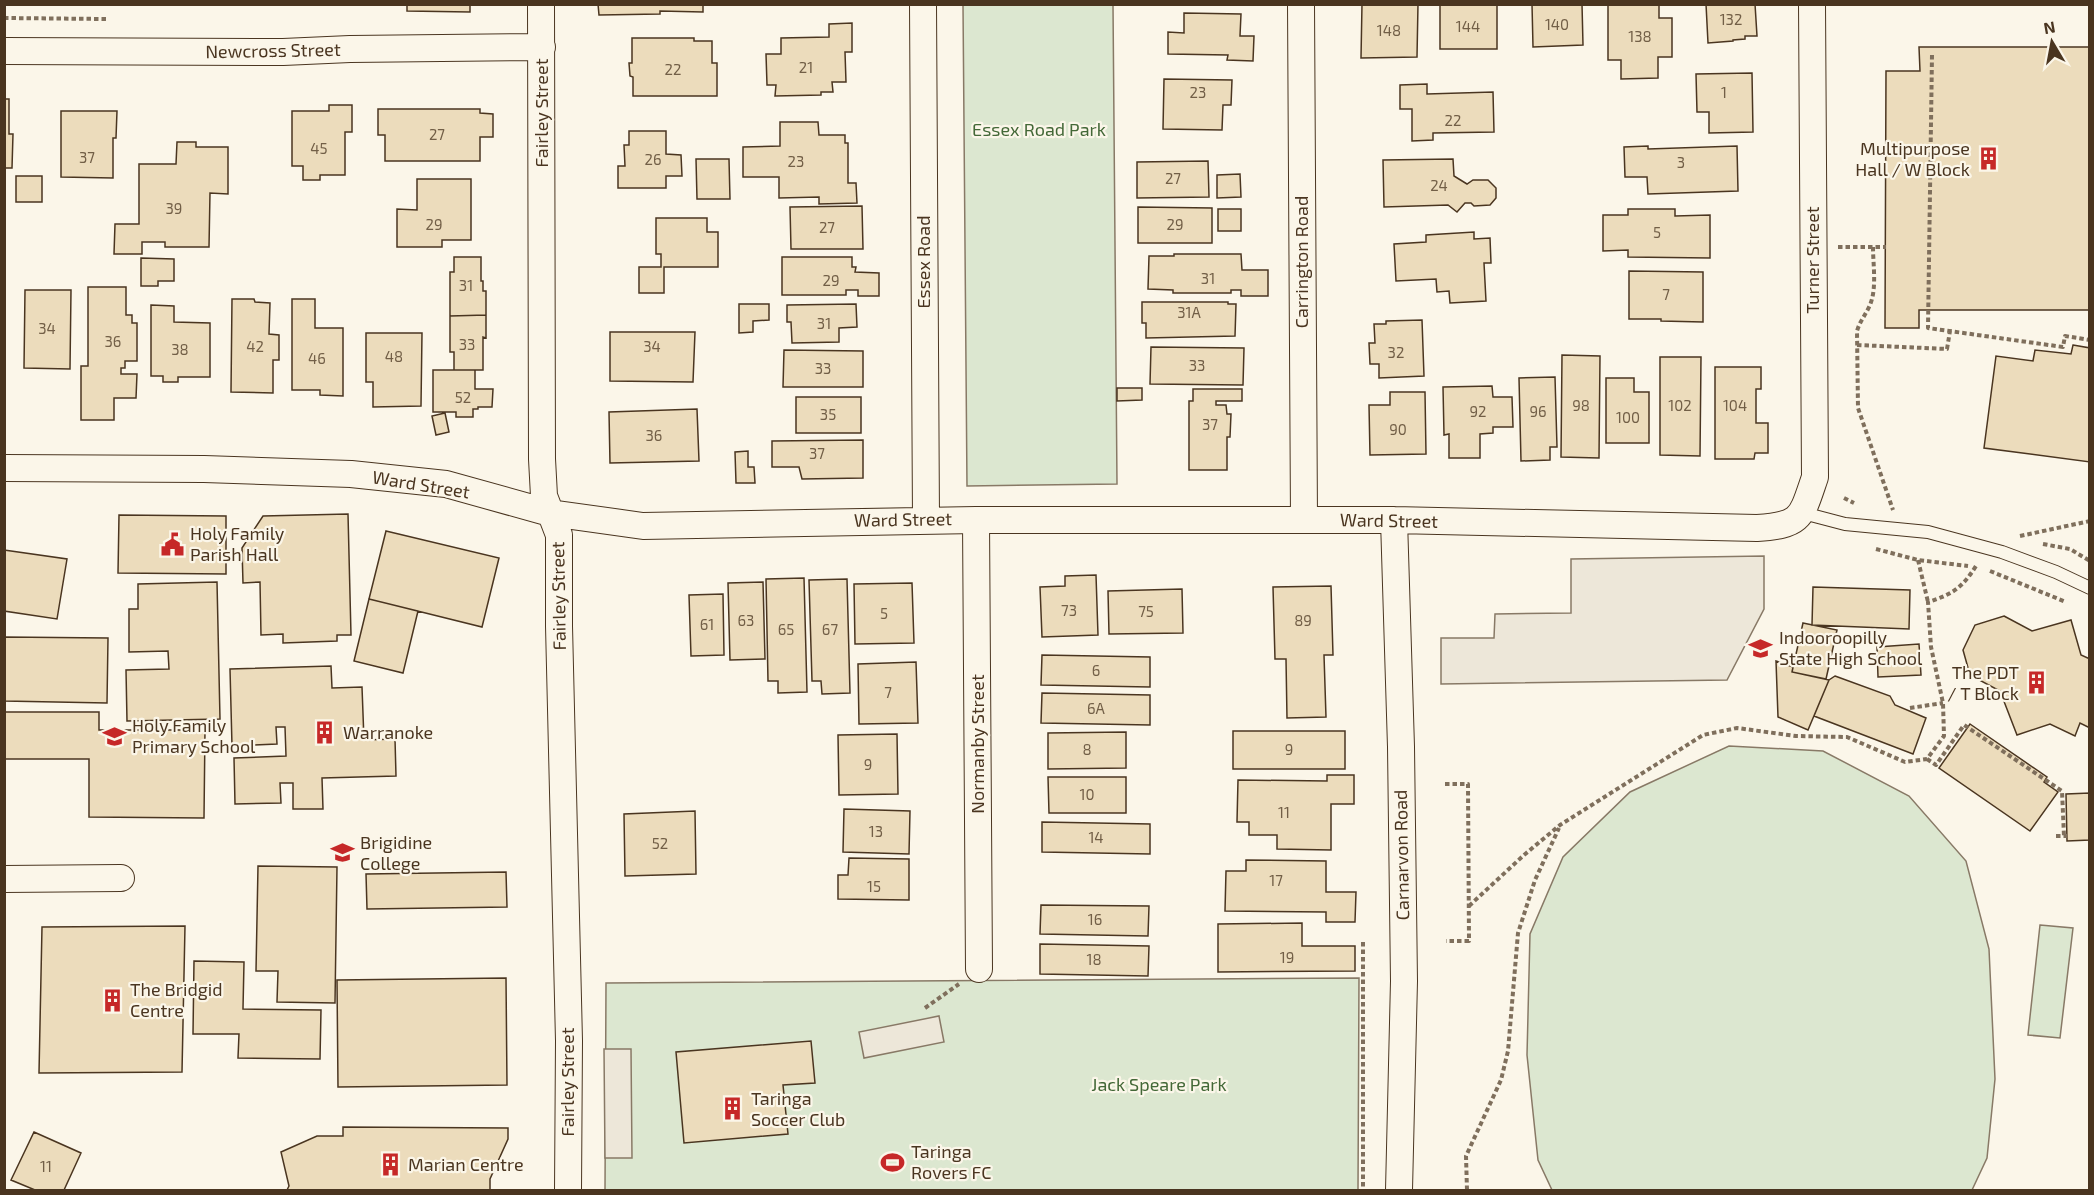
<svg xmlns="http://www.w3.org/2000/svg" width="2094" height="1195" font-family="'Exo 2',sans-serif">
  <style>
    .green { fill: #dce7d0; stroke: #887966; stroke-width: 1.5 }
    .parking { fill: #ede7d9; stroke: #887966; stroke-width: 1.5 }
    .building { fill: #ecdcbc; stroke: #4a3520; stroke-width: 1.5 }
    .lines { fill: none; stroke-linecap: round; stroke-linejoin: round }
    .service-casing { stroke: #4a3520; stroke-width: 14 }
    .minor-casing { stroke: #4a3520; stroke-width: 28 }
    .path { stroke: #7f6f5c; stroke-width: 4; stroke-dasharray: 4.5 3; stroke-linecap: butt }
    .service { stroke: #fbf6e9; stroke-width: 12 }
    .minor { stroke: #fbf6e9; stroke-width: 26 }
    .labels { text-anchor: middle; stroke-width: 4.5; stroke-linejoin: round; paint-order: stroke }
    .number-label { font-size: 15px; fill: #725f47 }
    .street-label { font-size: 18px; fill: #4a3520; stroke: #fbf6e9 }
    .park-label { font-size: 18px; fill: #436837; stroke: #fbf6e9 }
    .poi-label { font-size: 18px; fill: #4a3520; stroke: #fbf6e9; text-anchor: start }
  </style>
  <rect width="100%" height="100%" fill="#fbf6e9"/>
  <path class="green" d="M963,5H1113L1117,484L967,486Z
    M1729,746L1823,751L1909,796L1966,861L1989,949L1995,1079L1987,1158L1972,1190H1552L1538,1160L1527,1055L1530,934L1563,857L1630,792Z
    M2040,925L2073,928L2060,1038L2028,1035Z
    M1359,978L1358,1190H605L606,983Z"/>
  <path class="parking" d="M1764,556V609L1727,680L1441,684V638H1494L1495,614L1571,613V559Z
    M939,1016L944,1042L864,1058L859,1032Z
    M604,1049H631L632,1158H605Z"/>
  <path class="building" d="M407,4H470V12L407,11Z
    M598,4H703V12L660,11V14L599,15Z
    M1362,4H1418L1417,57L1361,58Z
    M1440,4H1497V49H1440Z
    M1532,4H1582L1583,45L1533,47Z
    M1608,4H1659V18H1672V57H1658V78L1621,79V60H1608Z
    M1706,4H1755L1757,36H1745V39L1733,40V41L1708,43Z
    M1184,13L1241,14L1240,36H1254L1253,61L1227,60L1228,55L1168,54V32L1184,33Z
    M852,23V52H845L846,82H832L833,92H821V95L775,96L776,85H767L766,54H781V38L829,37V24Z
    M632,38H694V41H712V63H717V96H633V77L630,76L629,63H632Z
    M1919,47H2090V310H1919V328H1885L1886,71H1920Z
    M1752,73L1753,132L1709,133V112H1697L1696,74Z
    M1164,79L1232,80L1231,105H1223L1222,130L1163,129Z
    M1427,84V94L1493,92L1494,132L1433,133V140L1412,141V109H1400V85Z
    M4,99H9V134H13L12,168H4Z
    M329,105H352V132H345V175H320V180H303V166H292V111H329Z
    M378,109H480V113L493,114V137H480V161H385V135H378Z
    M61,111H117L116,138H113V178L61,177Z
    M780,122H818L819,135H845V143H848V183H856L857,203L819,204V197L779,198V177H743V147L780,146Z
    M629,131H666V154L681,155L682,176H666V188H618V166H625L624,145H629Z
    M177,142H196V147H228V194L210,193L209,247H165V242H142V254H114L115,224H139V164H176Z
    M1648,146V149L1737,146L1738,191L1648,194L1647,177H1625L1624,147Z
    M696,159H729L730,199H697Z
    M1453,159L1454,176L1467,184L1473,180H1488L1496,188V198L1490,205L1474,206L1471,203H1465L1457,212L1448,205L1384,207L1383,160Z
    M1208,161L1209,197L1137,198V162Z
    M1240,174L1241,197L1217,198V175Z
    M16,176H42V202H16Z
    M417,179H471V240H442V247H397V209L417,210Z
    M862,206L863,249H791L790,207Z
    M1138,207L1212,208V243H1138Z
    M1218,209H1241V231H1218Z
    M1628,209H1675V216L1710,215V258L1628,257V250L1603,251V215H1628Z
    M656,218H707V232H718V267H664V293H639V267H661V254H656Z
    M1474,232V239L1490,238L1491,263H1484L1486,301L1450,303L1449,291L1437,292L1436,279L1396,281L1394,244L1426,242V235Z
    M1174,254H1241L1242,270H1268V296H1241V290H1231V293H1173V290L1148,289L1149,256H1174Z
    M454,257H481V281H483V291H486V315L450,316V272H454Z
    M782,257H852V267H856L855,272L879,273V296H858V290H846V295H782Z
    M141,258L174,259V281H158V286H141Z
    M1629,271L1703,272V322L1661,321V319H1629Z
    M88,287H126V315H132V323H137V361H125V368H121V374H137L136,398H114V420H81V366H88Z
    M25,290H71L70,369L24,368Z
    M232,299H254L255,302L270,303L269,334L279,335V360H273V393L231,392Z
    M292,299H315V328H343V396L320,395V390H292Z
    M1142,302H1228V304H1236L1235,336L1146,338V323H1142Z
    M739,304H769V320L753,321V332L739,333Z
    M856,304L857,327L839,328V342L792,343L791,322H787V305Z
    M151,305L174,306V322L210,323V377H178V382H163V376H151Z
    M486,315V338L483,337V370H454V352H450V316Z
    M1422,320L1424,376L1379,378V364H1370L1369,343H1375L1374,324H1386V321Z
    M610,332H695L693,382L610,381Z
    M366,333H422L421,406L373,407V382H366Z
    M2073,345L2090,348V462L1984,448L1996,356L2033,361L2035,350L2071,354Z
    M1151,347L1244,348L1243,385L1150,384Z
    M784,350L863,351V387H783Z
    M1562,355L1600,356L1599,458L1561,457Z
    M1660,357H1701L1700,456L1660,455Z
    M1715,367H1761V389H1756V423H1768V453H1755L1754,459H1715Z
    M433,370H475V389H493L492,407H478V409H473V417H456V412H433Z
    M1555,377L1557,447H1550V460L1521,461L1519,378Z
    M1606,378H1634V392H1649V443H1606Z
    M1492,386L1493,397H1512L1513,427H1493V433L1480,434V458H1449V434L1444,435L1443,387Z
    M1117,388H1142V400L1117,401Z
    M1193,389H1242V401H1216V405H1226L1227,414H1231L1230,437H1227V470H1189V401H1193Z
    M1390,392H1425L1426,454L1370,455L1369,405H1390Z
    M796,397H861V433H796Z
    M697,409L699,461L610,463L609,412Z
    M445,413L449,432L436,435L432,416Z
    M863,440V478L802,479L799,467H772V441Z
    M748,451V467H754L755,483H736L735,452Z
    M348,514L351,635H337V641L283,643V634L261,635L260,582L243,583L242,548L263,516Z
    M119,515L226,516V574L118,573Z
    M386,531L499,558L482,627L369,599Z
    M4,550L67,559L57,619L4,611Z
    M1096,575L1098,635L1042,637L1040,587L1065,586V576Z
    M804,578L807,692L778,693V681H768L766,579Z
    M847,579L850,693L822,694L821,681H812L809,580Z
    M217,582L220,719L127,721L126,670L169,669L168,651L129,652V609H138V584Z
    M763,582L765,659L730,660L728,583Z
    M912,583L914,643L855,644L854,584Z
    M1331,586L1333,655H1324L1326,717L1287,718L1286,659H1275L1273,587Z
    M1813,587L1910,590L1909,629L1812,625Z
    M1182,589L1183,633L1109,634L1108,591Z
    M723,594L724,655L691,656L689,595Z
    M369,599L418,611L403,673L354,661Z
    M2004,616L2032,631L2071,620L2081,655L2090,659V728L2080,723L2075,736L2050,724L2017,735L2000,691L1970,675L1963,650L1975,625Z
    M1803,623L1837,630L1826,679L1792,672Z
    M4,637L108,638L107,703L4,701Z
    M1919,644L1921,675L1878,677L1877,647Z
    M1042,655L1150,657V687L1041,685Z
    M1776,661L1793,667L1792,672L1829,680L1808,730L1778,717Z
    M916,662L918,723L859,724L858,664Z
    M331,666L332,688L362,687L364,740L395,739L396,776L322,778L323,809H293V783H280L281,803L235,804L234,758L286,756L285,727H276L277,744L232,746L230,669Z
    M1835,676L1890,696L1895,705L1926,718L1913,754L1814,716L1829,680Z
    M1042,693L1150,695V725L1041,723Z
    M4,712H99V730H205L204,818L89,817V759H4Z
    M1970,724L2047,777L2044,782L2058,792L2030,831L1939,768Z
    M1233,731H1345V769H1233Z
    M1126,732V768L1048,769V733Z
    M897,734L898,794L839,795L838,735Z
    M1327,775H1354V804H1331V850L1277,849V835H1249V822H1237L1238,780L1327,781Z
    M1048,777H1126V813H1049Z
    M2090,793V840L2067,841L2066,794Z
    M844,809L910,811L909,854L843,852Z
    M695,811L696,874L625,876L624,814Z
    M1042,822L1150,824V854L1042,852Z
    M849,858L909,859V900L838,899V875H848Z
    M1246,860L1326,861V892H1356L1355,922H1326V912L1225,911L1226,871H1246Z
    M258,866L337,867L335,1003L277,1002L278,971H256Z
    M506,872L507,907L367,909L366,874Z
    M1041,905L1149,906L1148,936L1040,934Z
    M1302,923V946H1355V971L1218,972V924Z
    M185,926L182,1072L39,1073L42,927Z
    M1040,944L1149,946L1148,976L1040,974Z
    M194,961L244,962L243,1009L321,1010L320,1059L238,1058L239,1034H193Z
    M506,978L507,1085L338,1087L337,980Z
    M811,1041L815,1083L783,1085L788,1134L684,1143L676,1052Z
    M343,1127L508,1128V1139L490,1179V1190H287L289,1186L281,1152L317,1136H343Z
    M34,1132L81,1153L64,1190H35L11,1180Z"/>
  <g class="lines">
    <defs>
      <path id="service" d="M1803,513L1845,524L1928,532L2002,552L2056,572L2090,588"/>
      <path id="minor" d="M541,4L542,459L544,496L559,535V626L569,1041L568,1190
        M923,4L926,520
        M1301,4L1304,520
        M4,51L283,52L350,49L542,47
        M4,468L204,469L351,474L446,484L550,513L643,526L976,520H1394L1757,528C1802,525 1801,518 1815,477L1812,4
        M976,520L979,969
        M1394,520L1401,747L1404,981L1399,1190
        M4,879L121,878"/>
    </defs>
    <use href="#service" class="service-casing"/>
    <use href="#minor" class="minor-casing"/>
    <path class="path" d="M4,18L106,19
      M1932,55L1928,328L2063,347L2065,336L2090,340
      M1838,247H1886
      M1873,247C1873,265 1877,288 1870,305C1866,314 1860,321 1857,331L1858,408L1893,510
      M1857,345L1947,349L1950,331
      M1844,498L1854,503
      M2020,536L2090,521
      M2043,544L2070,549L2090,561
      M1876,549L1918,560L1968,566
      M1918,560L1928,602
      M1990,571L2066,602
      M1910,708L1943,703
      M1927,759L1936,765L1964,725L2062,791L2064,836
      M1445,784H1468L1469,941H1446
      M2056,836H2067
      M1469,906L1524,855L1560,825L1703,735L1737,728L1796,736L1847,737L1905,762L1927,759L1944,736L1943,703L1931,647L1928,602C1953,594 1962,588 1976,566
      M1363,942V1190
      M925,1008L959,984
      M1467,1190L1466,1156L1501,1080L1508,1051L1518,933L1535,880L1559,828"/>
    <use href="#service" class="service"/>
    <use href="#minor" class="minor"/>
  </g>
  <defs>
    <symbol id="building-bare" viewBox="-9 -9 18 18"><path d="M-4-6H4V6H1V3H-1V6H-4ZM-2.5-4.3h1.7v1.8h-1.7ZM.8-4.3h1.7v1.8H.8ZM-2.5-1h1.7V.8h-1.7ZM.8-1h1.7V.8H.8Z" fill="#c62828" stroke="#fbf6e9" stroke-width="2.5" paint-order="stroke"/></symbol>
    <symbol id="civic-bare" viewBox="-9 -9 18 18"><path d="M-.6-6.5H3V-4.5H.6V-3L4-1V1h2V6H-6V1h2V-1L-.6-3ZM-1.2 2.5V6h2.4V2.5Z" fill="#c62828" stroke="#fbf6e9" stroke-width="2.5" paint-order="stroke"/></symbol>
    <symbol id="school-bare" viewBox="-9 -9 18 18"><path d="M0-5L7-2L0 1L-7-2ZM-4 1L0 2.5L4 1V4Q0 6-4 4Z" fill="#c62828" stroke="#fbf6e9" stroke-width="2.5" paint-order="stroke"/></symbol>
    <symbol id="stadium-bare" viewBox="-9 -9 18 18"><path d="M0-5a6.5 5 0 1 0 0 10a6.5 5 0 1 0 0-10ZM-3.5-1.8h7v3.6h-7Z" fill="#c62828" stroke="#fbf6e9" stroke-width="2.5" paint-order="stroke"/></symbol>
  </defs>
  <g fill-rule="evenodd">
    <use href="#building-bare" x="1972" y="142" width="33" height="33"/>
    <use href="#civic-bare" x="156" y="528" width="33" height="33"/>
    <use href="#school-bare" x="1744" y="632" width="33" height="33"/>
    <use href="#building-bare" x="2020" y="666" width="33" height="33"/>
    <use href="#building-bare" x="308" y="716" width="33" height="33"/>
    <use href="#school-bare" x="98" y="720" width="33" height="33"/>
    <use href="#school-bare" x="326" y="836" width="33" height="33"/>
    <use href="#building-bare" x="96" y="984" width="33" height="33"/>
    <use href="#building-bare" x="716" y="1092" width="33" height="33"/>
    <use href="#stadium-bare" x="876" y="1146" width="33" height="33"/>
    <use href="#building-bare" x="374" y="1148" width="33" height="33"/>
  </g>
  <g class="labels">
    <g class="number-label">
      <text x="1731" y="25">132</text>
      <text x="1557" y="30">140</text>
      <text x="1468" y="32">144</text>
      <text x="1389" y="36">148</text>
      <text x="1640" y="42">138</text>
      <text x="806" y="73">21</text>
      <text x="673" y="75">22</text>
      <text x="1198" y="98">23</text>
      <text x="1724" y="98">1</text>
      <text x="1453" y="126">22</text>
      <text x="437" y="140">27</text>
      <text x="319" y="154">45</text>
      <text x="87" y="163">37</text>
      <text x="653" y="165">26</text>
      <text x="796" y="167">23</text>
      <text x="1681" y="168">3</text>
      <text x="1173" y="184">27</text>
      <text x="1439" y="191">24</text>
      <text x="174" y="214">39</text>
      <text x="434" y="230">29</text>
      <text x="1175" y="230">29</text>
      <text x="827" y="233">27</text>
      <text x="1657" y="238">5</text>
      <text x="1208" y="284">31</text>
      <text x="831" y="286">29</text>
      <text x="466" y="291">31</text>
      <text x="1666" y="300">7</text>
      <text x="1189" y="318">31A</text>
      <text x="824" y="329">31</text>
      <text x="47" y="334">34</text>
      <text x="113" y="347">36</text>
      <text x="467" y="350">33</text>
      <text x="255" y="352">42</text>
      <text x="652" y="352">34</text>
      <text x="180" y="355">38</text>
      <text x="1396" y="358">32</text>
      <text x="394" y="362">48</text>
      <text x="317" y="364">46</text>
      <text x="1197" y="371">33</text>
      <text x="823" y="374">33</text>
      <text x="463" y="403">52</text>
      <text x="1581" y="411">98</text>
      <text x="1680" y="411">102</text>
      <text x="1735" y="411">104</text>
      <text x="1478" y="417">92</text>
      <text x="1538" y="417">96</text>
      <text x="828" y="420">35</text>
      <text x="1628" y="423">100</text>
      <text x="1210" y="430">37</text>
      <text x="1398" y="435">90</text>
      <text x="654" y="441">36</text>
      <text x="817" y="459">37</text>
      <text x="1069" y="616">73</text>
      <text x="1146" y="617">75</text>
      <text x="884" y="619">5</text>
      <text x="746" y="626">63</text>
      <text x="1303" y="626">89</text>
      <text x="707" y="630">61</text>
      <text x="786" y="635">65</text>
      <text x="830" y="635">67</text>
      <text x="1096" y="676">6</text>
      <text x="888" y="698">7</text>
      <text x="1096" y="714">6A</text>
      <text x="1087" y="755">8</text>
      <text x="1289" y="755">9</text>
      <text x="868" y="770">9</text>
      <text x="1087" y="800">10</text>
      <text x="1284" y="818">11</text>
      <text x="876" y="837">13</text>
      <text x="1096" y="843">14</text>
      <text x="660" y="849">52</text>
      <text x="1276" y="886">17</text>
      <text x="874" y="892">15</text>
      <text x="1095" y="925">16</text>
      <text x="1287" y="963">19</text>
      <text x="1094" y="965">18</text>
      <text x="46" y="1172">11</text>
    </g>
    <g class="street-label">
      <text transform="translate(273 51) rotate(-1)" y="6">Newcross Street</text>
      <text transform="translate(542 113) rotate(-90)" y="6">Fairley Street</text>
      <text transform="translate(1813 260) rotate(-90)" y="6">Turner Street</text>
      <text transform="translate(924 262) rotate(-90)" y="6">Essex Road</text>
      <text transform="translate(1302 262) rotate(-90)" y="6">Carrington Road</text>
      <text transform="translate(421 485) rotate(9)" y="6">Ward Street</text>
      <text transform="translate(903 520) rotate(-1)" y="6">Ward Street</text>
      <text transform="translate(1389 521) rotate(1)" y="6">Ward Street</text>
      <text transform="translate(559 596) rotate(-91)" y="6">Fairley Street</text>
      <text transform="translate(978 744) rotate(-90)" y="6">Normanby Street</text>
      <text transform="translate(1402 855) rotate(-91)" y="6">Carnarvon Road</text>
      <text transform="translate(568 1082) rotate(-90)" y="6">Fairley Street</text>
    </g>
    <g class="park-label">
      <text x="1039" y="136">Essex Road Park</text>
      <text x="1159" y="1091">Jack Speare Park</text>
    </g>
    <g class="poi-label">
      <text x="1970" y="155" text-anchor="end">Multipurpose<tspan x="1970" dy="21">Hall / W Block</tspan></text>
      <text x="190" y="540">Holy Family<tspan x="190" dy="21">Parish Hall</tspan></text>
      <text x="1779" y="644">Indooroopilly<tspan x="1779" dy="21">State High School</tspan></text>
      <text x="2019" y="679" text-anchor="end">The PDT<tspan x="2019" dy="21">/ T Block</tspan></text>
      <text x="132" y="732">Holy Family<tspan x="132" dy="21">Primary School</tspan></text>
      <text x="343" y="739">Warranoke</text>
      <text x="360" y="849">Brigidine<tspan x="360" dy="21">College</tspan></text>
      <text x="130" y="996">The Bridgid<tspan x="130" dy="21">Centre</tspan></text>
      <text x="751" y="1105">Taringa<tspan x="751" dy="21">Soccer Club</tspan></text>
      <text x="911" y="1158">Taringa<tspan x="911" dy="21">Rovers FC</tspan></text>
      <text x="408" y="1171">Marian Centre</text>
    </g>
  </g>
  <rect width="2094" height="1195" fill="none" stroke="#4a3520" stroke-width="12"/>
  <g transform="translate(2052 42) rotate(350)" stroke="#fbf6e9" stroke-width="4.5" paint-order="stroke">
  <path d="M0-4.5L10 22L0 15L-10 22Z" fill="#4a3520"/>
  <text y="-9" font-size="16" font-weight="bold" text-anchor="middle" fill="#4a3520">N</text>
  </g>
</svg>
